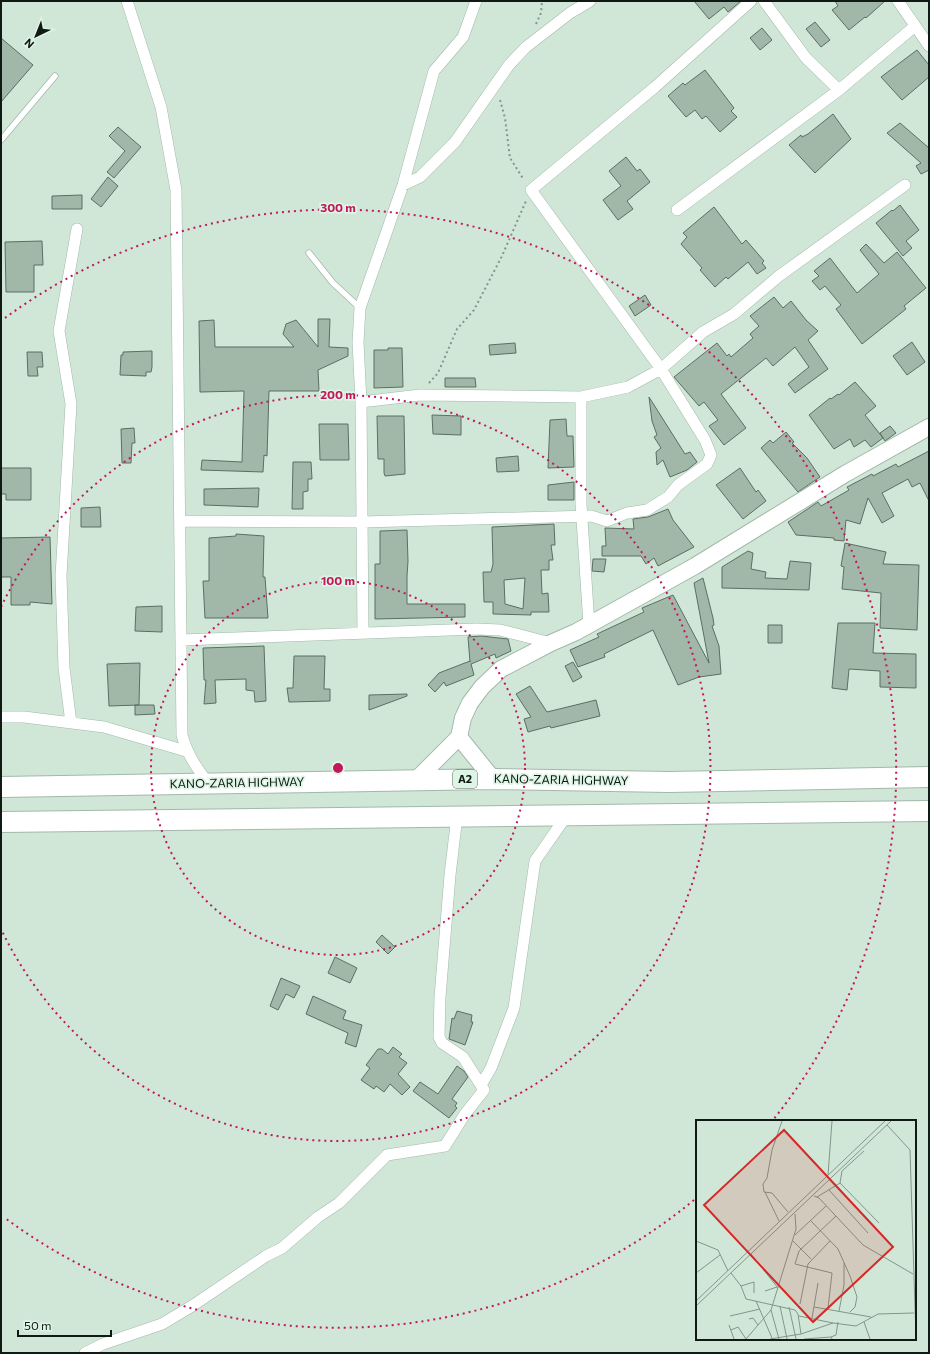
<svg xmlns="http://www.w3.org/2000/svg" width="930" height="1354" font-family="Commissioner,sans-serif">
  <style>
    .building { fill: #a1b7a8; stroke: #5a6f62; fill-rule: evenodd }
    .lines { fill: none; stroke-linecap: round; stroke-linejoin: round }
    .lane-casing { stroke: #a2b8aa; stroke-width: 7 }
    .street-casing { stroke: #a2b8aa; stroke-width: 12 }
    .secondary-casing { stroke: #a2b8aa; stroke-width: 18 }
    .highway-casing { stroke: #a2b8aa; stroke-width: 22 }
    .path { stroke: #84968a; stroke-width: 2; stroke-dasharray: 2 3; stroke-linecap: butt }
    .lane { stroke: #fff; stroke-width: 5.5 }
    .street { stroke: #fff; stroke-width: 11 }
    .secondary { stroke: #fff; stroke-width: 16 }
    .highway { stroke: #fff; stroke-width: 20 }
    .ring { fill: none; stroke: #c2185b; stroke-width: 2; stroke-dasharray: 2 4 }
    .labels { text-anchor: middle; stroke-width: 3.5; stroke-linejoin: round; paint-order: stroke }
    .shield { fill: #ddf5e5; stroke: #4e5b52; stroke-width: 1 }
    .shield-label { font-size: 11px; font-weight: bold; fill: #101913 }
    .street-label { font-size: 12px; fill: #101913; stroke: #ddf5e5 }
    .inset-road { fill: none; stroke: #839589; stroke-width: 1 }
    .view { fill: #d62828; fill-opacity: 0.15; stroke: #d62828; stroke-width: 2 }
    .inset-edge { fill: none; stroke: #101913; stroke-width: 2 }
    .centre { fill: #c2185b; stroke: #ddf5e5; stroke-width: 2 }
    .ring-label { font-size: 12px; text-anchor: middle; font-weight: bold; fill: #c2185b; stroke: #ddf5e5; stroke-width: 3.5; stroke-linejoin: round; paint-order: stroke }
  </style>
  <rect width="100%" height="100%" fill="#d0e7d8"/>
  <path class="building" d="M694,1H741L728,12L724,7L709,19Z
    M835,1H885L866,18L865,17L849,30L832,10L838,6Z
    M815,22L830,40L821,47L806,29Z
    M762,28L772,40L760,50L750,38Z
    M1,38L33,65L1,102Z
    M917,50L929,65V77L902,100L881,77Z
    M705,70L734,108L731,111L737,117L720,132L706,116L702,119L695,110L686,117L668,96L683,83L685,85Z
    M833,114L851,139L815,173L789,145L801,135L802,137L808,134Z
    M900,123L929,148V170L921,174L916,166L921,163L887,133Z
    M118,127L141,147L114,178L107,172L125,151L109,136Z
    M626,157L637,171L640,169L650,182L627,201L633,209L618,220L603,200L621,186L609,171Z
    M108,177L118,186L101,207L91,199Z
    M82,195V209H52V196Z
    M900,205L919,230L906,241L912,248L903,256L876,223L892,210L893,211Z
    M714,207L742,244L746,240L764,261L762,263L766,268L757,274L748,262L728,279L726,277L715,287L700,270L702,268L681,244L687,237L683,233Z
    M42,241L43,265H34V292H6L5,242Z
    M866,244L884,263L897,252L926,288L904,306L906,309L862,344L836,309L841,305L825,286L820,290L812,281L819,276L814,271L830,258L857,293L879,274L860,250Z
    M645,295L651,305L635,316L629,306Z
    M774,297L783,308L791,301L806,320L818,331L808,340L828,369L795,393L788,384L809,367L795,347L773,366L766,358L721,394L746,428L724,445L709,426L718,420L704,402L699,406L674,377L717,343L727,356L729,354L731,357L753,338L750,334L759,326L750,316Z
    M318,319H330L329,347L348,348V356L318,370L319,391H269L267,456L264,455L263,472L201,470L202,460L242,462L244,391L200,392L199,321L214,320L215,347H294L283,334L286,324L296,320L318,347Z
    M912,342L925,362L907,375L893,356Z
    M515,343L516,353L490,355L489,345Z
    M388,348H402L403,387L374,388V350H388Z
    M152,351V367L151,372H146V376L120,375L121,355H123V352Z
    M27,352H42L43,367H37L38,376H28Z
    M445,378H475L476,387H445Z
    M855,382L876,406L865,415L883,438L871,447L865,440L854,447L850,439L834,449L809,415L830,398L831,399L838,394L839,395Z
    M649,397L685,454L690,452L697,462L687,470L670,477L663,460L657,465L656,452L661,448L654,437L657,435L652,421Z
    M432,415L461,416V435L433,434Z
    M377,416H404L405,474L385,476L384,473V459H378Z
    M566,419L567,436H573L574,467L548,468L550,420Z
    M319,424H348L349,460H320Z
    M890,426L896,433L885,441L880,433Z
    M134,428L135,443H132L131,463H122L121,429Z
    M786,432L794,442L792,443L807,458L820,477L798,492L761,448L770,440L773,443Z
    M929,451V501L920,483L912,487L908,479L882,493L894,516L882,523L868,498L860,524L846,520L844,541L834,540V538L796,535L788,522L818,502L821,506L849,490L847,487L872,474L873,476L896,464L898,467Z
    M518,456L519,471L497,472L496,458Z
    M293,462H311L312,479H308V491L303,492V509H292Z
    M1,468H31V500H6V494H1Z
    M740,468L756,492L758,490L766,501L743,519L716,485Z
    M574,482V500H548V485Z
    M259,488L258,507L204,505V489Z
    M100,507L101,527H81V508Z
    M668,509L673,520L694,547L658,566L654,558L646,564L641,556H602V546H606L605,528L634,529L633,519L648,517Z
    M554,524L555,545H551L553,560H549V570H541L542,594L548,593L549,612H531V615L493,614V602H484L483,572H491L493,564L492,527ZM525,578L523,609L505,604L504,580Z
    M407,530L408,561L407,576V604H465V617L375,619V564H380V531Z
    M236,534L264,536L263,577H265L268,618H205L203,581H209V538L236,536Z
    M50,537L52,604L30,602V605H11V577H1V538Z
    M845,543L886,552L883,564L919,565L917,630L880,628L881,593L842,589L844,567L841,566Z
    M748,551L753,553L751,569L766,572L765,578L787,579L790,561L811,563L809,590L722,588V567Z
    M593,559H606L604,572L592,571Z
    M703,578L713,618L714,625L712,626L719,646L721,674L699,677L678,685L653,630L604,654L605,657L578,667L570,650L599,637L597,634L644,612L642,608L673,595L709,663L694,583Z
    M162,606V632L135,631L136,607Z
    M838,623H875L873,653L916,654V688L880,687V671L849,669L847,690L832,688Z
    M768,625H782V643H768Z
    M481,636L508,639L511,651L496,658L495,654L471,664L474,675L446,686L444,682L435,692L428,685L439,673L470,661V662L468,637Z
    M264,646L266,701L255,702L254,691L246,690V679L215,680L216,703L204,704L206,680H204L203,648Z
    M294,656H325L324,689H330V701L289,702L287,688H293Z
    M573,662L582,677L573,682L565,666Z
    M140,663L139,705L109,706L107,664Z
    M530,686L547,712L596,700L600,716L551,728L550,726L528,732L524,719L531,717L516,694Z
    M407,694V696L369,710V695Z
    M135,705H154L155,714L135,715Z
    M382,935L395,947L388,954L376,942Z
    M335,957L357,968L350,983L328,973Z
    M281,978L300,986L294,998L286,994L278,1010L270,1006Z
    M313,996L346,1011L343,1019L362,1025L356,1047L345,1043L348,1033L306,1014Z
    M457,1011L472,1015L471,1022H473L465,1045L449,1039L452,1018L454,1019Z
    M393,1047L402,1054L399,1057L407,1063L398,1074L410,1087L402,1095L390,1084L384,1092L376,1086L374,1089L361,1080L370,1068L366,1065L378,1049H382L388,1054Z
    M457,1066L464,1071L468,1077L452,1099L457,1103L455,1106L457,1108L449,1118L413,1091L420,1082L438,1094Z"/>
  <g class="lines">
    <defs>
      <path id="lane" d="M1,140L55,76
        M309,253L333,283L360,308"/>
      <path id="street" d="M127,1L161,107L176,190L182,735C187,754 196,767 208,783
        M764,1L806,58L839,90
        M898,1L929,46
        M403,185L420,177L455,142L509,65L526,47L570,13L590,1
        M677,210L839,90L915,26
        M581,397V504L589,625
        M361,402L420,395L581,397L628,387L661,369L703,332L734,314L779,276L905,185
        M180,521L362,522L591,516L607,521L627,513L647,510L668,497L678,485L707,464L711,455L705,440L661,369L531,190L655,87L751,1
        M363,633L361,402L358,342L360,308L403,185L434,71L463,37L476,1
        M181,640L476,629L500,630L551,643
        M1,717H24L104,727L186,751
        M71,723L64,668L61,576L71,404L59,331L77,229
        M481,1085L491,1068L514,1008L535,861L567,815
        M85,1353L103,1344L162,1324L192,1306L266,1256L282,1248L318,1217L339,1203L387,1155L445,1146L465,1114L484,1090L463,1057L442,1043L439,1037L440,997L450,875L457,816"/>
      <path id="secondary" d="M459,737L493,779
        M416,780L459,737L463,718L470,703L482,687L501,669L551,643L576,632L695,566L845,474L929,427"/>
      <path id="highway" d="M1,787L493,779L669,782L929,777
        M1,822L929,811"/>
    </defs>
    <use href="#lane" class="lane-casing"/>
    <use href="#street" class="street-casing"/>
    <use href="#secondary" class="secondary-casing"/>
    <use href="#highway" class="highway-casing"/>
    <path class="path" d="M536,24L541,13L542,1
      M500,100L505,118L510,158L524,180
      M429,383L438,373L457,329L474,310L502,256L526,201"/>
    <use href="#lane" class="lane"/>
    <use href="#street" class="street"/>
    <use href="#secondary" class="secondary"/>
    <use href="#highway" class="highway"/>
  </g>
  <g class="ring">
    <circle cx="338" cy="768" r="187"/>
    <path d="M1 607A373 373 0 1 1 1 929"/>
    <path d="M694 1200A560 560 0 0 1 5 1218M5 318A560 560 0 0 1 773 1120"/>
  </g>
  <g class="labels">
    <rect class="shield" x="453" y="770" width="24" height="18" rx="3"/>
    <g class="shield-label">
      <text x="465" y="783">A2</text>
    </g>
    <g class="street-label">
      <text transform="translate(561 780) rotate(1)" y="4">KANO-ZARIA HIGHWAY</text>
      <text transform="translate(237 783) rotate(-1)" y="4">KANO-ZARIA HIGHWAY</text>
    </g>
  </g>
  <g transform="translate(696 1120)">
    <rect width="220" height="220" fill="#d0e7d8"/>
    <path class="inset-road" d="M86,1L76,30L71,58L67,64L68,72L76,73L92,92M191,5L214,30L220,219M132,55L136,1M144,63L183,103M133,70L172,113M69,72L83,101M118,76L123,78L167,125L217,154M121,77L144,63L146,51L168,31M115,101L142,129L154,156L161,177L159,187L154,192M99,115L130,86M96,120L115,139M0,121L22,130L32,151M55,134L82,168M0,153L24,135M35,153L45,166L50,179L99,190L102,194L105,214M45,166L58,162V173M69,171L81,167M0,181L189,1M60,181L76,218M104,184L112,144L134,121M0,186L195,1M84,186L91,219M93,187L100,219M118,187L175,197M132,188L136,153L99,144L103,131L140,96M75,190L83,219M143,191L148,165V143M34,196L64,189M103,196L137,203M116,198L122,163M53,199L57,198L62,205M168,202L174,219M33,205L38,219M35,210L42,207L50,219M135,217L140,215L142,202M50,219L75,190L100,109L99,94M74,219L105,214L137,203L160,206L182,194L218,193M108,219L135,217L136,219"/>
    <path class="view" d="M88,10L197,127L117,202L8,85Z"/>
    <rect width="220" height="220" class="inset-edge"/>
  </g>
  <circle cx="338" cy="768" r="6" class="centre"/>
  <g class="ring-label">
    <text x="338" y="212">300 m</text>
    <text x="338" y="399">200 m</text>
    <text x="338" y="585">100 m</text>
  </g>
  <rect width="930" height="1354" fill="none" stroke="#101913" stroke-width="4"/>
  <g transform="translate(36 36) rotate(223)" stroke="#ddf5e5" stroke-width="3" paint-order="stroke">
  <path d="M0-3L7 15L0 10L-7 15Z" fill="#101913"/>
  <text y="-6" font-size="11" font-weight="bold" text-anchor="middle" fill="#101913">N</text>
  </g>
  <path d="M18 1330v6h93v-6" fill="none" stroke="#101913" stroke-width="2"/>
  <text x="24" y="1330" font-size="12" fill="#101913" stroke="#ddf5e5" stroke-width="3" paint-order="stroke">50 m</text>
</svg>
